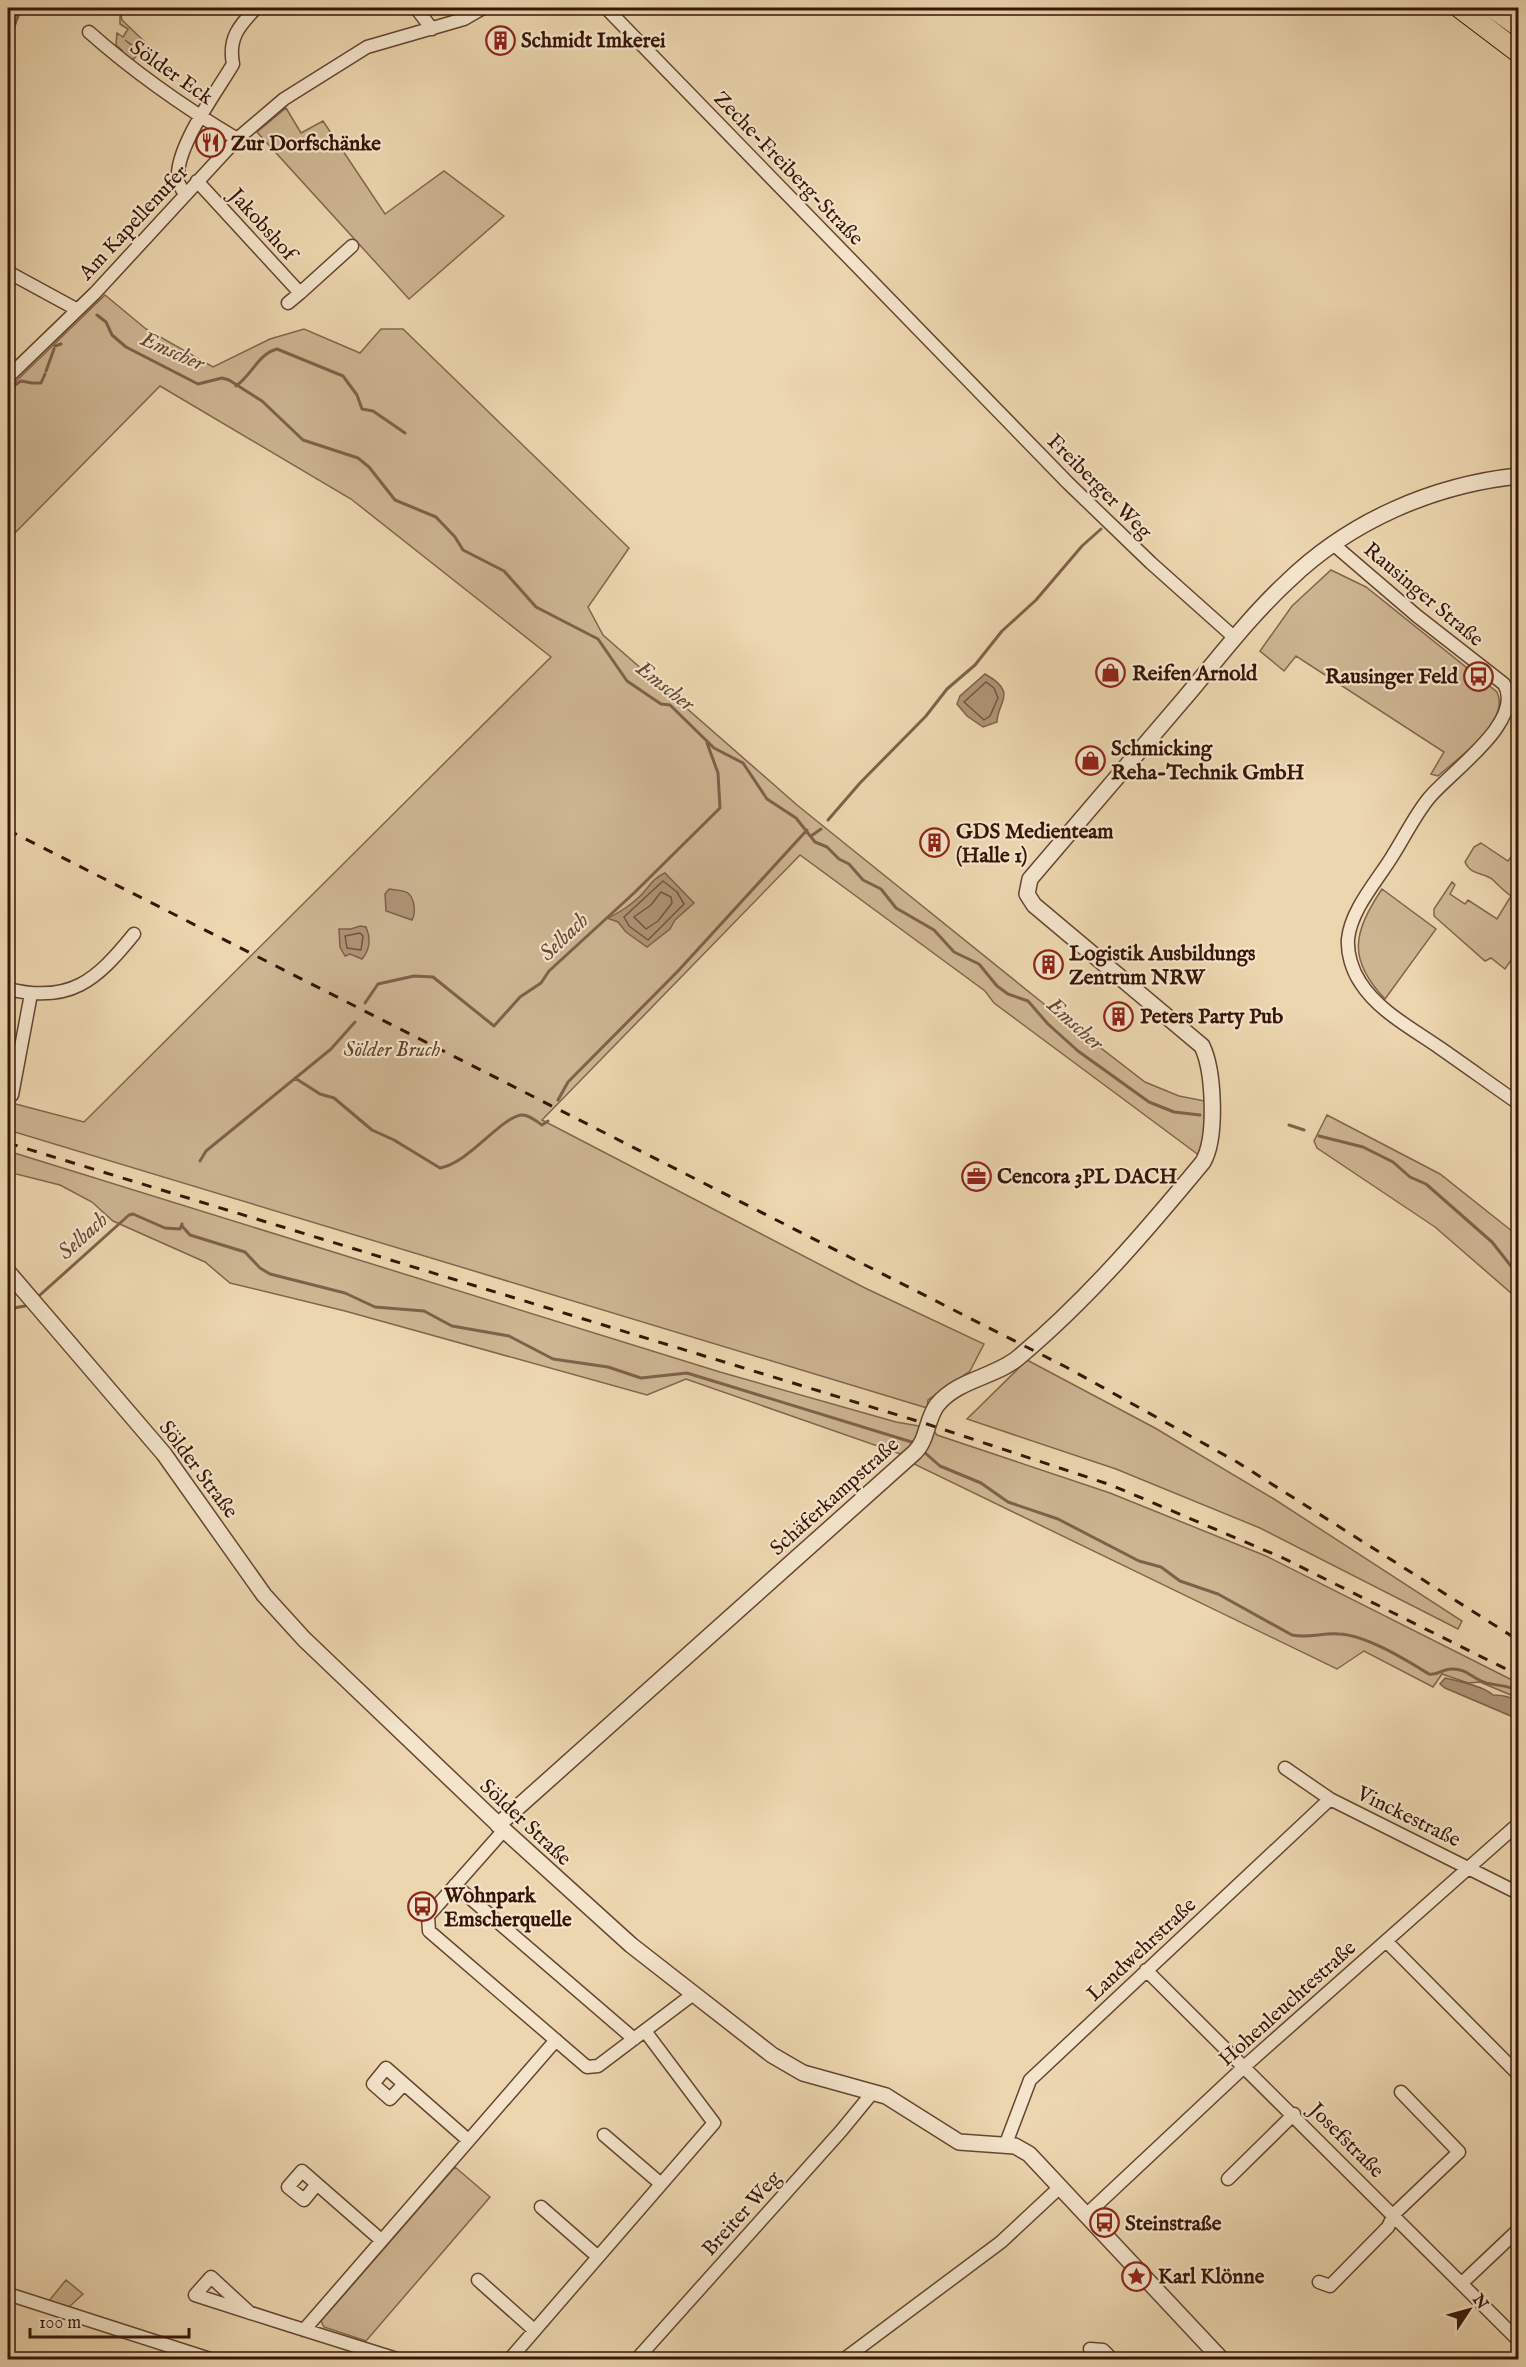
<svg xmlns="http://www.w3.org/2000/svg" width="1526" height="2367" font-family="'IM FELL English',serif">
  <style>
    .green { fill: #cdb592; stroke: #82654c; stroke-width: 1.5 }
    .water { fill: #ae9476; stroke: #7e614a; stroke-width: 1.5 }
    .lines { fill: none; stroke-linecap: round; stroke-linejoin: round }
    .shore { stroke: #72543e; stroke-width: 1.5 }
    .stream { stroke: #7e614a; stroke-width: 3 }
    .minor-casing { stroke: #644531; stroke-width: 15 }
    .tertiary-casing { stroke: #644531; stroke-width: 18 }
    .trunk-casing { stroke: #361507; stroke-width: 22 }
    .minor { stroke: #f3e4cb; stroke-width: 12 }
    .tertiary { stroke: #f3e4cb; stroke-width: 15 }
    .trunk { stroke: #ecd6af; stroke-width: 20 }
    .rail { stroke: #361507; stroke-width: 3; stroke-dasharray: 10 10; stroke-linecap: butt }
    .labels { text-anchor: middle; stroke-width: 4.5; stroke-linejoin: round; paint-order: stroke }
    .poi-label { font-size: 21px; font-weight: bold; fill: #361507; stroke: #f3e4cb; text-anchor: start }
    .street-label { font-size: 21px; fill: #361507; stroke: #f3e4cb }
    .park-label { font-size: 21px; font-style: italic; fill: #634531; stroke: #f3e4cb }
    .water-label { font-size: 22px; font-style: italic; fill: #664833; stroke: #f3e4cb }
  </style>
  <rect width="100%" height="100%" fill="#ecd6af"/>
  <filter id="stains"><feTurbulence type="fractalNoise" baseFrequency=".00333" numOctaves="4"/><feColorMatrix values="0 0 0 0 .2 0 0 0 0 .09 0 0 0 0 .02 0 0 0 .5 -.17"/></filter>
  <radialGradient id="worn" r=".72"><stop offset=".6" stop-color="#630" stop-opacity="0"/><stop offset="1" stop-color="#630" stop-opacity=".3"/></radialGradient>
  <path class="green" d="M120,8L122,20L146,43L140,51L125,40L140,52L130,63L115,47L123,51L116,45L117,33L123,37L128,29L120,24Z
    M286,108L301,133L323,121L385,214L444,171L504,216L409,299L257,132Z
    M105,295L146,329L213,367L270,339L304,329L360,353L381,329H403L629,548L588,607L603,635L797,805L1049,1008L1145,1082L1179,1096L1205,1101V1129L1200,1156L994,1003L985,991L800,855L542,1120L865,1288L984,1344L970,1371L928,1400L927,1408L8,1130V1102L84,1122L551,657L351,499L160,386L8,540V389Z
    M1331,570L1366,587L1497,692C1511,722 1459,757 1438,776L1431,774L1444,752L1296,656L1284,671L1260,651L1292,606Z
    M1481,843L1508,861L1518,848V950L1505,969L1491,958L1485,961L1434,916V909L1452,882L1455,885L1450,894L1465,904L1468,900L1497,919L1511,896C1504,891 1499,886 1493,880C1484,872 1471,876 1465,862L1474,847Z
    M1382,889L1436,929L1385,999C1347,959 1353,933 1382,889Z
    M1327,1115L1440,1174L1517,1235L1518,1299L1435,1227L1317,1148L1314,1141Z
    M8,1151L720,1372L896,1422L925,1427L920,1438L903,1455L686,1379L647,1395L345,1311L230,1283L205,1262L113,1221L92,1202L60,1185L8,1172Z
    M1027,1360L1155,1428L1274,1499L1462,1621L1458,1629L1260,1528L1116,1469L967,1419Z
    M932,1429L937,1435L1110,1493L1266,1556L1518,1683V1698L1480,1682L1468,1683L1442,1674L1433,1687L1364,1651L1337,1669L910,1462Z
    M455,2167L490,2197L366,2341L324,2327L321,2321Z
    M66,2280L83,2294L69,2307L48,2302Z"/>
  <path class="water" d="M985,674C1019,693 997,702 997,722L983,727L967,716L957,704L960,696Z
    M665,873L694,903L675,920L670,929L647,947L626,932L618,922L607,918C618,914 634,903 643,893C650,885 655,877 665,873Z
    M389,889C395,890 404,890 408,893C415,899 416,914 412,920L386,911L385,894Z
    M360,926L366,927C371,938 370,950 362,959L350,954L345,956L340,947L339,929H351Z
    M1445,1678C1458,1681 1484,1686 1493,1695C1502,1695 1509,1696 1518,1701V1719L1445,1688L1440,1684Z"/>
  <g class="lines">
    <path class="shore" d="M986,682L994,688L998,698L990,716L984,720L964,702Z
      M663,881L677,892L684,904L648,940L629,926L624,917Z
      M661,892L671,897L672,903L658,921L646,929L634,917L651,905Z
      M360,933L363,936L361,950L347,948L345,936Z"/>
    <path class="stream" d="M12,32L21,8
      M97,315L106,322L112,335L126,347L198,384L222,378L229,380L262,401L303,440L358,458L369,467L395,500L436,517L455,537L463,550L504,571L536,607L598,639L627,681L661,704L670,705L714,748L743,763L767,799L796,818L815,842L827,847L839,859L849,864L863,880L881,889L896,908L934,930L954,952L979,964L997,986L1008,994L1028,1001L1048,1024L1078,1051L1149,1102L1174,1112L1200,1115
      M55,346L61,344
      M46,371L54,349
      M34,383H41L45,374
      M15,385L21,381L32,383
      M236,386C252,375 258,354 277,349L343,376L357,395L362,409L373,411L405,433
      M8,407L14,388
      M828,820L860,783L926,716L947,689L975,665L1002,631L1036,600L1082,546L1101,529
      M811,836L821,829
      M365,1003L378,984L414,976L433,977L494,1026L520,997L541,983L549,971L634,893L720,808L718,773L707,743
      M295,1078L320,1094L334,1098L372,1130L394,1140L440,1168C470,1162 499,1119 521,1115C528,1114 536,1121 542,1125L548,1121
      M558,1100L568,1082L678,971L807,830
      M1289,1125L1304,1130
      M1319,1136L1363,1147L1393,1162L1410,1177L1426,1184L1492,1242L1518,1275
      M200,1161L206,1151L331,1049L355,1022
      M182,1226L190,1235L245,1252L260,1268L270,1274L345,1293L375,1307L424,1311L452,1326L509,1336L553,1359L608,1367L641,1378L687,1373L915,1443
      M40,1295L129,1215L133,1214L165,1228L180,1229L182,1224
      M8,1309L25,1306
      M923,1451L940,1466L981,1483L1008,1502L1058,1519L1139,1561L1161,1567L1180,1581L1218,1594L1292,1635C1309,1639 1323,1632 1339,1634C1366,1635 1406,1660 1429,1674C1437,1676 1443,1669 1451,1669C1466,1668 1473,1679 1486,1683C1498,1686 1508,1685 1518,1691"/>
    <defs>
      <path id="minor" d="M416,8L432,29
        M606,8L1068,483L1151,563L1235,638
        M89,32C135,73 184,107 237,139
        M197,181L300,293L352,246
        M184,193C182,189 179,185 178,181C174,148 217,92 233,64C228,38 239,26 256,8
        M8,272L76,309
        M288,303L300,293
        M8,377L95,293L237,139L284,99L367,47L464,19L483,8
        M1333,544L1417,616L1504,684C1526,721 1450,772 1429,798C1415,815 1405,836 1393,855C1378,880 1351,909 1348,939C1347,953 1352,970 1360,982C1378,1011 1413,1029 1440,1048C1466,1066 1492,1085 1518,1103
        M8,989C70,1004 96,981 134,934
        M12,1095L31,994
        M1285,1768L1330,1799L1518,1893
        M504,1830L428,1916L429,1931L587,2067L598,2066L692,1995
        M455,1885L634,2039
        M1386,1941L1518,2074
        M1146,1970L1518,2340
        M404,2084L390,2099L373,2084L386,2068L468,2140
        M604,2135L661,2184
        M1005,2146L1030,2080L1330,1799
        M1228,2179L1294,2114
        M317,2184L304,2200L288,2187L302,2171L381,2240
        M541,2207L597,2256
        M1086,2215L1245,2066L1518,1824
        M478,2280L534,2330
        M1319,2282L1330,2286L1388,2227L1394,2214L1459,2152L1401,2092
        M1462,2283L1518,2230
        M8,2294L213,2360
        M250,2313L211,2277L195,2295C263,2317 332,2339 400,2360
        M304,2330L556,2040
        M1090,2349L1103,2350L1113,2360
        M509,2360L714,2123L645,2031
        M636,2360L841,2131L873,2092
        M843,2360L1001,2242L1060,2187"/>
      <path id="tertiary" d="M8,1272L164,1454L264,1595L304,1639L504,1830L631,1945L772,2055L803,2073L886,2096L959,2142L1015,2146L1029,2154L1222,2360
        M498,1825L914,1453C928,1440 926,1420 937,1405C958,1379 996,1377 1019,1357C1088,1299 1146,1231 1203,1162C1217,1138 1214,1071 1202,1046L1034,905L1027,894L1030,879C1081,819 1132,760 1183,700C1217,660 1249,617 1288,581C1350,521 1433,485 1518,476"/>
      <path id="trunk" d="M1460,8L1518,52
        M1493,8L1518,26"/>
    </defs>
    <use href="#minor" class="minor-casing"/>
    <use href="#tertiary" class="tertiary-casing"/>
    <use href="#trunk" class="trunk-casing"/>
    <use href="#minor" class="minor"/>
    <use href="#tertiary" class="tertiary"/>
    <use href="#trunk" class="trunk"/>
    <path class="rail" d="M8,830L1066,1367L1237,1462L1518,1640
      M8,1143L927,1424L1111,1485L1283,1558L1518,1675"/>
  </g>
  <defs>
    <symbol id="building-ring" viewBox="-11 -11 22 22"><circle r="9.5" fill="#f3e4cb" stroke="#8f2418" stroke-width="1.5"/><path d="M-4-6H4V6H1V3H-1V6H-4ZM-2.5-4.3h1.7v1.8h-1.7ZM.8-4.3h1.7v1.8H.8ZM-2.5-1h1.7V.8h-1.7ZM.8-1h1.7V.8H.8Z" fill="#8f2418"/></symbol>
    <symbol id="restaurant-ring" viewBox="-11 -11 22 22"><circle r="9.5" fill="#f3e4cb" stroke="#8f2418" stroke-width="1.5"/><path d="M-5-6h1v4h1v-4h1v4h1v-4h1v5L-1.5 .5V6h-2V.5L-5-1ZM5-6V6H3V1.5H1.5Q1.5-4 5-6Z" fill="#8f2418"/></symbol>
    <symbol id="shop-ring" viewBox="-11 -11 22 22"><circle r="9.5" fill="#f3e4cb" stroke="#8f2418" stroke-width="1.5"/><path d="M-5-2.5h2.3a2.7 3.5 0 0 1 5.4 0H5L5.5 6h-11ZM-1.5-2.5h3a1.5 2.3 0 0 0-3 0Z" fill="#8f2418"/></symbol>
    <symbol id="bus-ring" viewBox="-11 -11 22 22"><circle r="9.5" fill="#f3e4cb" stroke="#8f2418" stroke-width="1.5"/><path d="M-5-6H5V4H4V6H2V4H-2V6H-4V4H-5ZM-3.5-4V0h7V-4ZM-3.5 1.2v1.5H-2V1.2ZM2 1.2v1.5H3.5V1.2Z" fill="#8f2418"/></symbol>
    <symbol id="office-ring" viewBox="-11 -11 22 22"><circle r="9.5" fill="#f3e4cb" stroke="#8f2418" stroke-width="1.5"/><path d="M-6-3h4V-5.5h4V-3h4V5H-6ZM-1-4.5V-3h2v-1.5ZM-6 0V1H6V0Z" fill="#8f2418"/></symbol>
    <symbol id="sight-ring" viewBox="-11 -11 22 22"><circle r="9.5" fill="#f3e4cb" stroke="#8f2418" stroke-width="1.5"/><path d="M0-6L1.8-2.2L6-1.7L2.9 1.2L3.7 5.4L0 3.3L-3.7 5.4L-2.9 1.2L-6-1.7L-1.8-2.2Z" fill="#8f2418"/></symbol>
  </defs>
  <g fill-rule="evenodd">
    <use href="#building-ring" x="484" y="24" width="33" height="33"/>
    <use href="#restaurant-ring" x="194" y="126" width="33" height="33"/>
    <use href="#shop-ring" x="1094" y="656" width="33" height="33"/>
    <use href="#bus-ring" x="1462" y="660" width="33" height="33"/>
    <use href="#shop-ring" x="1074" y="744" width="33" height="33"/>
    <use href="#building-ring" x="918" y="826" width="33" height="33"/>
    <use href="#building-ring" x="1032" y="948" width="33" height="33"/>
    <use href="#building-ring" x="1102" y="1000" width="33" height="33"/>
    <use href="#office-ring" x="960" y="1160" width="33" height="33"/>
    <use href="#bus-ring" x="406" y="1890" width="33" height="33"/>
    <use href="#bus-ring" x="1088" y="2206" width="33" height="33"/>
    <use href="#sight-ring" x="1120" y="2260" width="33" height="33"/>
  </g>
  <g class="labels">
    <g class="poi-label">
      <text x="521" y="47">Schmidt Imkerei</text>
      <text x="231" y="150">Zur Dorfschänke</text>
      <text x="1132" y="680">Reifen Arnold</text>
      <text x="1458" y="683" text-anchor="end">Rausinger Feld</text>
      <text x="1111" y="755">Schmicking<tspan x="1111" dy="24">Reha-Technik GmbH</tspan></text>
      <text x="956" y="838">GDS Medienteam<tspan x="956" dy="24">(Halle 1)</tspan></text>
      <text x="1069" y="960">Logistik Ausbildungs<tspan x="1069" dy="24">Zentrum NRW</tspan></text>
      <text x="1140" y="1023">Peters Party Pub</text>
      <text x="997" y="1183">Cencora 3PL DACH</text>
      <text x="444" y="1902">Wohnpark<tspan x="444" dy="24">Emscherquelle</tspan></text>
      <text x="1125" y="2230">Steinstraße</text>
      <text x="1158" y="2283">Karl Klönne</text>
    </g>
    <g class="street-label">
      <text transform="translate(172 72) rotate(35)" y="7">Sölder Eck</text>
      <text transform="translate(789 168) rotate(46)" y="7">Zeche-Freiberg-Straße</text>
      <text transform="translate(133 222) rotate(-47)" y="7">Am Kapellenufer</text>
      <text transform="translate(263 224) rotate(48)" y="7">Jakobshof</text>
      <text transform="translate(1100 486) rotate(45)" y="7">Freiberger Weg</text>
      <text transform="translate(1424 594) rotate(40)" y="7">Rausinger Straße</text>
      <text transform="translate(199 1469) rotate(53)" y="7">Sölder Straße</text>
      <text transform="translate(834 1496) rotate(-42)" y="7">Schäferkampstraße</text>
      <text transform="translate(1409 1816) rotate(26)" y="7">Vinckestraße</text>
      <text transform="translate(526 1822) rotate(43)" y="7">Sölder Straße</text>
      <text transform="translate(1141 1949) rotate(-43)" y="7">Landwehrstraße</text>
      <text transform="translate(1287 2003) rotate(-42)" y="7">Hohenleuchtestraße</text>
      <text transform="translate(1347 2140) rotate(45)" y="7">Josefstraße</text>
      <text transform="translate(741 2213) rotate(-48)" y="7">Breiter Weg</text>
    </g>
    <g class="park-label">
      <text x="392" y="1056">Sölder Bruch</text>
    </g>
    <g class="water-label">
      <text transform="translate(173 350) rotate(24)" y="8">Emscher</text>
      <text transform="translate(666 685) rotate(38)" y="8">Emscher</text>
      <text transform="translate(563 936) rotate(-44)" y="8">Selbach</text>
      <text transform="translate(1076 1023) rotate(42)" y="8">Emscher</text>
      <text transform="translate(82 1235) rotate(-42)" y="8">Selbach</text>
    </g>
  </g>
  <rect width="1526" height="2367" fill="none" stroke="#ecd6af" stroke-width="30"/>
  <rect x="9" y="9" width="1508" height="2349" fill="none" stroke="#361507" stroke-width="3"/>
  <rect x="15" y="15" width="1496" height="2337" fill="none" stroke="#361507" stroke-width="1.5"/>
  <g transform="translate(1469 2310) rotate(54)" stroke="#f3e4cb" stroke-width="4.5" paint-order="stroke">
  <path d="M0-4.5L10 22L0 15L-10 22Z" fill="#361507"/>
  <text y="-9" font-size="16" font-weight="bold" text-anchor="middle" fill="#361507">N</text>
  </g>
  <path d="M30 2328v9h159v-9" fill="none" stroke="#361507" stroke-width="3"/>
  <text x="39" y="2328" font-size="18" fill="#361507" stroke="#f3e4cb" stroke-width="4.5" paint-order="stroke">100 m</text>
  <rect width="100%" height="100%" filter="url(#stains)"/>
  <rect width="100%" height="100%" fill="url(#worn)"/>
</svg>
